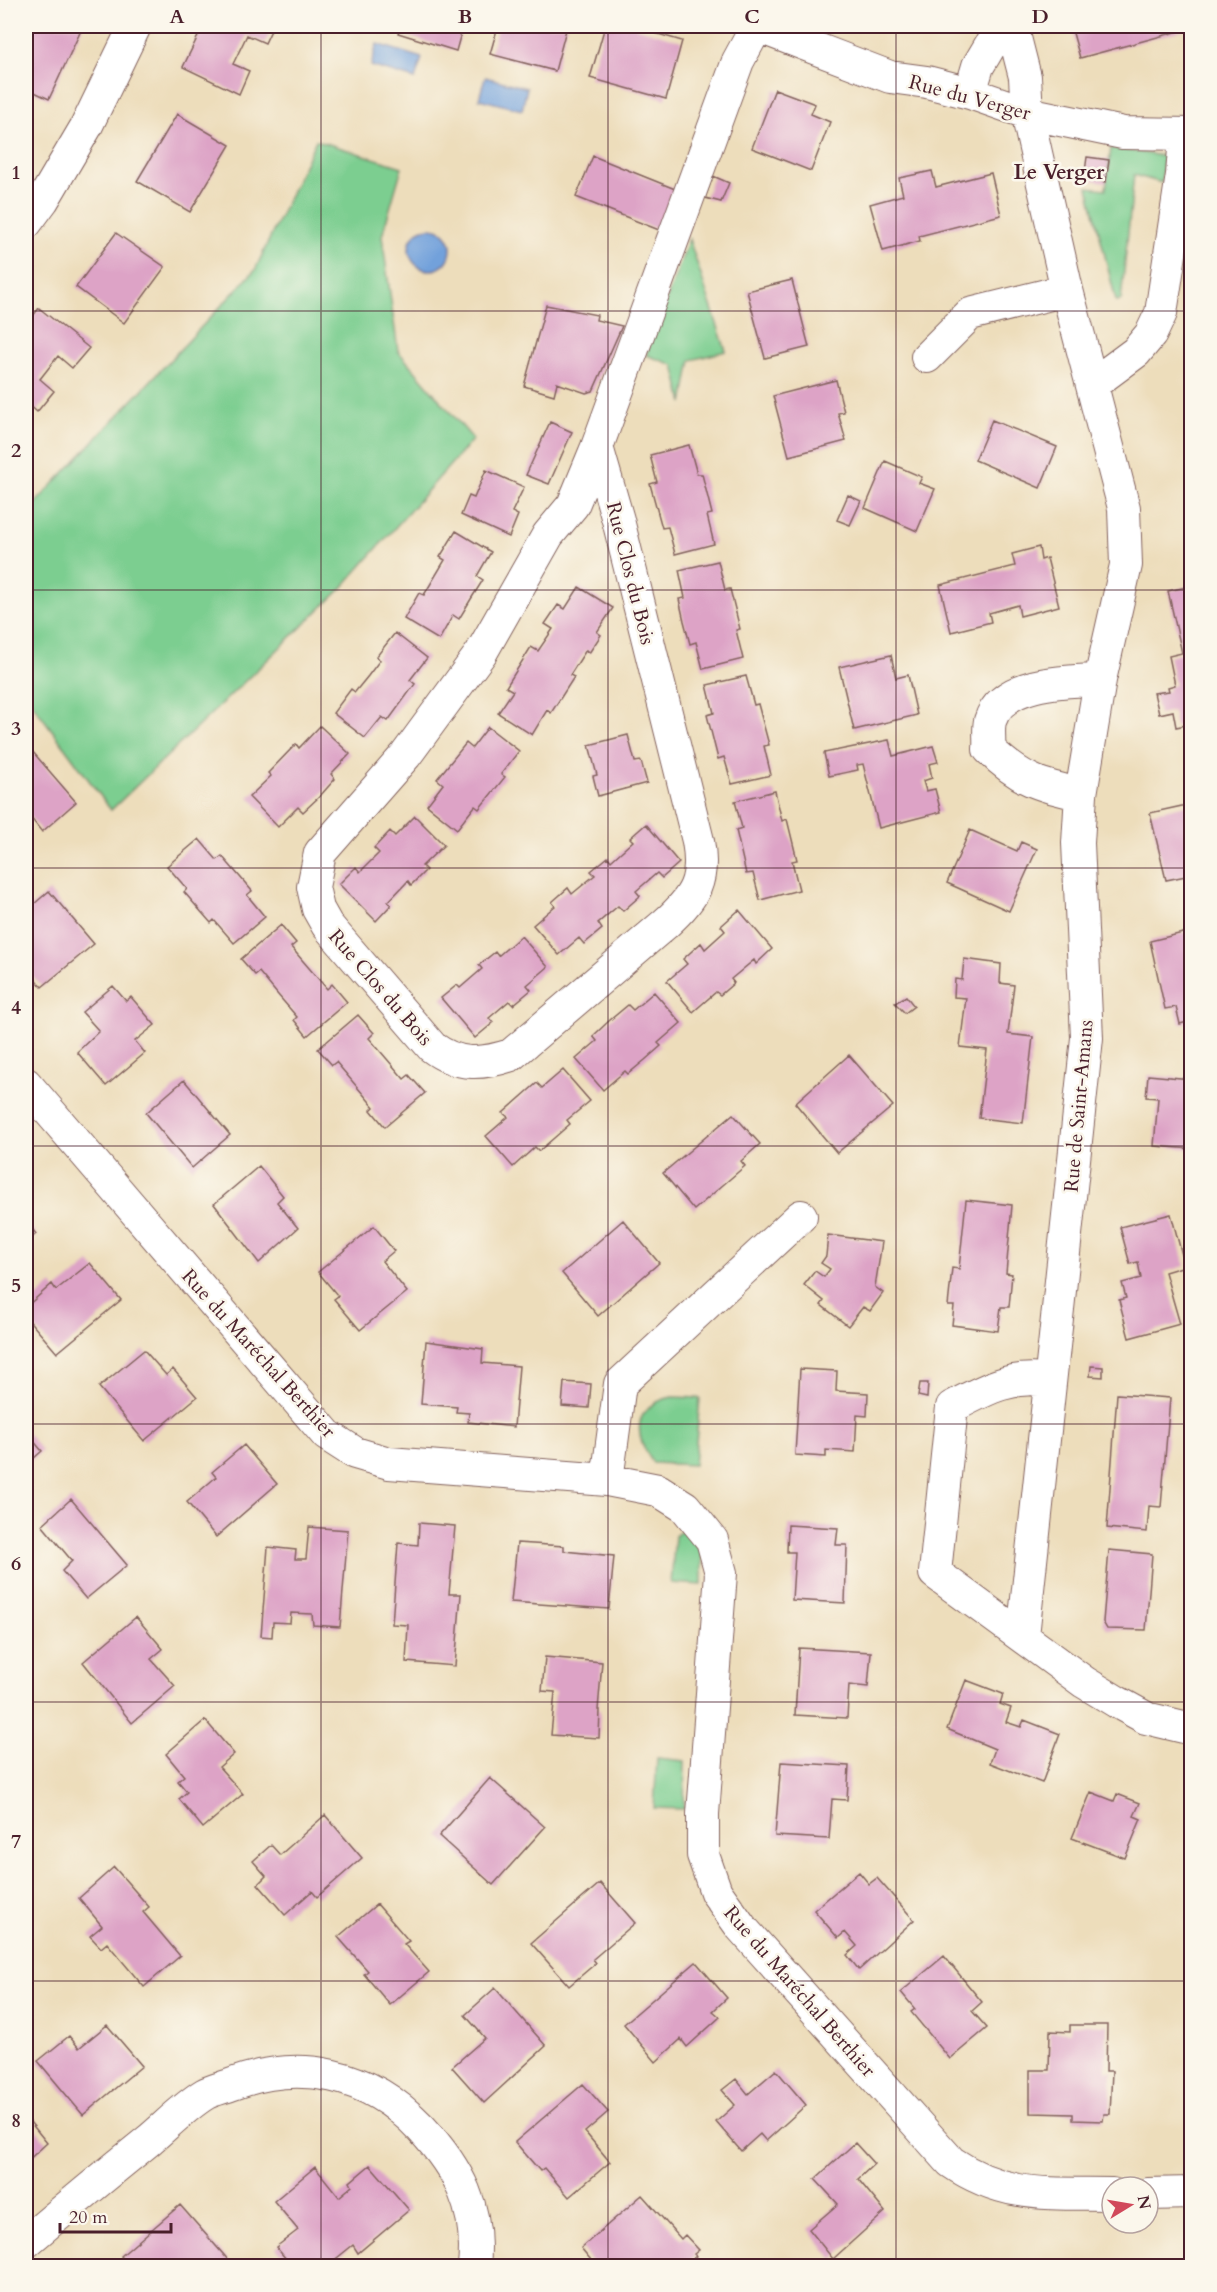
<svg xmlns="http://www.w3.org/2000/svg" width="1217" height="2292" font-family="Cardo,serif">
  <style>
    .green { fill: #7cce90; stroke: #63765e; stroke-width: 1.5 }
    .water { fill: #72a1db; stroke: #5e6083; stroke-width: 1.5 }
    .building { fill: #dda3c6 }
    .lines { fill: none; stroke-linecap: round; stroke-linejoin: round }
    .street-casing { stroke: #83625d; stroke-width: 34 }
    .street { stroke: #fff; stroke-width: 32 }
    .grid { fill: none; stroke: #4a1f2b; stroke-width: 1.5; stroke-opacity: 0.55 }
    .labels { text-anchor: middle; stroke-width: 5; stroke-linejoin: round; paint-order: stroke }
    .street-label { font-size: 20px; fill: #4a1f2b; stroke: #fbf7ec }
    .neighbourhood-label { font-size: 21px; font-weight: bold; fill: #4a1f2b; stroke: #fbf7ec }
    .neatline { fill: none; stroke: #4a1f2b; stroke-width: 2 }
    .grid-label { font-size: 20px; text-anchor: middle; font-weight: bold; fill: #4a1f2b }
  </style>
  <rect width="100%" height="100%" fill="#fbf7ec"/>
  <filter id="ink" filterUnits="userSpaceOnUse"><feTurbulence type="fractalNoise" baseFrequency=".0167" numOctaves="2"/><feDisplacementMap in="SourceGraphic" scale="12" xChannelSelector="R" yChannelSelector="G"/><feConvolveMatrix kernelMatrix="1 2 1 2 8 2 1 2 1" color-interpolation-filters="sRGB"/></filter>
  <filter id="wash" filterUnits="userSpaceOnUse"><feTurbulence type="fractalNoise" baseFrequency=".008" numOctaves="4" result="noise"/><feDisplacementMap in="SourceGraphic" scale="24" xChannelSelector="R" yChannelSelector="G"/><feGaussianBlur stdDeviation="1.35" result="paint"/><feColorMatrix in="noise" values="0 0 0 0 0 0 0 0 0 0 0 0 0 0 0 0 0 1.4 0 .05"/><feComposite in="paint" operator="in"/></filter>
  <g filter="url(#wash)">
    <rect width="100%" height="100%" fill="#edddbb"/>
    <path class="green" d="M316,140L402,167L382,236L398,351L473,439L342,588L111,810L26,695V513L255,270Z
      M1111,148L1163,156L1162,183L1134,175L1121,300L1116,301L1088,187L1106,189Z
      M689,239L726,351L691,360L683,403L674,365L646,355Z
      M672,1397L700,1398L694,1465L653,1463C633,1434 632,1406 672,1397Z
      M684,1529L702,1552V1585L671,1583L675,1536Z
      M657,1758L685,1761L684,1809L654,1808Z"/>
    <path class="water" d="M377,44L422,58L415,79L371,66Z
      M485,77L527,88L522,110L479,99Z
      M409 249a21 21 0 1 1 42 0a21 21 0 1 1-42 0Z"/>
    <g id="blocks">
      <path class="building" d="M26,26H83L49,99L26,88Z
        M203,26H273L265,43L247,35L233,64L249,71L239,94L183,67Z
        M400,26H463L456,51L398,33Z
        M498,26H567L555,71L490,54Z
        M605,26H631L682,41L666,99L590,78Z
        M1071,26H1191V28L1080,58Z
        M775,89L815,104L811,114L830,122L811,171L752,148Z
        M177,114L230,145L190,212L137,181Z
        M593,156L680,191L664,232L576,197Z
        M1087,157L1109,160L1106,182L1084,179Z
        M932,171L936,187L991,173L1001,215L919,236L920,241L883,251L870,204L903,195L899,178Z
        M713,176L729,183L721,202L705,198Z
        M116,233L165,267L124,323L76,287Z
        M792,280L809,347L765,358L747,291Z
        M546,305L597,315L596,320L622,326L593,391L586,393L557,383L554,395L524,386Z
        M39,308L89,348L72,368L58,356L40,379L54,391L37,412L26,402V325Z
        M836,380L844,412L838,413L846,441L789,456L773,396Z
        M992,420L1057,447L1040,488L975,460Z
        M550,422L572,432L549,484L526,475Z
        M689,445L697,474H702L712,514L707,515L714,544L675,554L668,527L662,528L650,484L657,482L650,455Z
        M885,461L922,477L919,483L935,489L917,531L865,508Z
        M486,470L524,487L512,512L518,515L509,537L461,515L469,496L474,498Z
        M848,495L861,501L850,525L837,520Z
        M456,531L491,552L477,576L483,580L471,599L459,619L453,615L439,640L404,619L419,593L424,595L445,560L440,557Z
        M1039,547L1041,560L1047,558L1059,606L1020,616L1018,605L989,613L991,622L951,632L940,585L1015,566L1012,554Z
        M718,561L725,590L730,589L740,629L736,630L743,659L703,669L696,642L690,644L684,621L679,599L685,598L679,570Z
        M1191,586V724L1176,727L1173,711L1159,714L1154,693L1169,691L1168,687L1175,685L1169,656L1182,653L1168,591Z
        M579,587L613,608L597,632L601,635L589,653L586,650L570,675L574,677L551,713L547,710L532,735L498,713L513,691L506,687L531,647L538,651L553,629L545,624L558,605L565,609Z
        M395,633L427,658L410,680L415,684L388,721L382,717L365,738L333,713L351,689L355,692L368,676L380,660L376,657Z
        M891,655L896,678L908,675L917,715L854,730L839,667Z
        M746,676L754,705L758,704L769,745L764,746L771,775L732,784L724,757L718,759L707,715L714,713L707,685Z
        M320,726L350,754L331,774L335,779L320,796L303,812L298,807L278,827L249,797L271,776L268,773L296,744L299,748Z
        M488,727L519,751L501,774L505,777L479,809L475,806L457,829L427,805L443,784L437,779L466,743L472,748Z
        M628,735L635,762L641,761L647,783L598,796L593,776L597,775L589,745Z
        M889,740L893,756L933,746L938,762L929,764L932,778L923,781L926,791L935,789L941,812L879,828L863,764L857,765L858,770L829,776L824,753Z
        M32,751L76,802L42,832L26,812V757Z
        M775,791L782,821L787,819L797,860L792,861L799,890L760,900L753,873L746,874L736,830L742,828L735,801Z
        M1191,804V875L1166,880L1150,813Z
        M415,816L444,845L422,866L426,870L411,885L408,881L388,902L391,905L376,921L339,884L356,867L360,872L379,853L374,848L390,831L395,836Z
        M646,824L679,863L662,878L657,873L636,891L640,896L623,911L618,906L598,923L602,929L584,944L579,938L559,955L533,925L555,906L552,902L568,888L572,894L595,875L591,871L608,857L611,861L633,841L630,838Z
        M970,830L1017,851L1021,842L1037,849L1009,911L947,883Z
        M199,839L217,860L222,856L252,891L247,895L265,917L234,943L214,920L211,923L197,907L184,892L187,889L167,866Z
        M49,891L94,944L42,987L26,968L28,964L26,911Z
        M739,910L772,949L756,964L754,960L731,979L734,983L720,995L716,992L693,1012L667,981L687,964L683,959L701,943L705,949L725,931L721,926Z
        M281,925L296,943L291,947L327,989L332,984L347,1002L307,1036L294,1020L297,1017L278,995L259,972L255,975L241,959Z
        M1191,931V1021L1180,1024L1176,1007L1165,1009L1150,941Z
        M521,936L548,967L527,985L531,990L513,1005L509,1001L489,1018L493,1023L475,1038L441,998L457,985L460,988L482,969L479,965L495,952L498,956Z
        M964,959L1001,964L1000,983L1014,985L1008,1034L1033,1037L1023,1123L979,1118L987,1050L960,1047L966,998L954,997L955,979L962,980Z
        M113,986L126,1001L131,997L155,1025L135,1041L145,1053L106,1086L77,1052L99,1031L82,1012Z
        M654,992L681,1023L658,1043L661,1046L645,1060L628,1074L625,1071L603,1090L576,1059L597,1041L593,1036L610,1020L628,1005L633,1010Z
        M906,996L914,1006L905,1013L895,1003Z
        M358,1015L374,1033L369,1038L404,1079L409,1075L425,1093L385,1127L371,1110L374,1107L336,1062L332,1065L318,1049Z
        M849,1055L893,1106L837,1153L795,1103Z
        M563,1070L590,1101L567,1120L570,1124L554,1138L539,1151L535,1147L513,1167L486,1136L508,1117L503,1113L537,1083L542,1088Z
        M1148,1075L1191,1079V1149L1154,1146L1158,1098L1146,1097Z
        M184,1080L230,1135L192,1168L146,1113Z
        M733,1114L760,1144L741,1161L745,1166L694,1210L663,1173Z
        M259,1166L283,1196L277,1202L298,1228L259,1263L214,1204Z
        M966,1200L1012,1205L1006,1273L1012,1274L1009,1307H1001L998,1331L952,1325L954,1306H948L952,1268L959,1269Z
        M1171,1214L1185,1266L1165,1272L1180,1324L1129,1338L1119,1300L1126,1298L1122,1283L1141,1278L1138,1262L1130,1264L1120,1227Z
        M623,1220L659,1263L598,1316L562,1273Z
        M26,1221L36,1234L26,1243Z
        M374,1226L394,1251L382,1261L407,1292L360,1330L334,1299L338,1296L318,1272Z
        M828,1235L882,1242L875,1287L883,1293L870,1311L863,1307L848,1326L821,1305L824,1301L804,1285L815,1271L824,1277L830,1269L821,1263L826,1256Z
        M90,1263L121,1300L57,1353L26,1317V1307L52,1284L56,1290Z
        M426,1341L483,1349L482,1363L519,1366L514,1427L468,1422L469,1413L456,1412L457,1407L421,1404Z
        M144,1350L166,1375L173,1369L197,1397L144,1441L99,1387Z
        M1091,1366L1103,1367V1377L1090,1376Z
        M800,1369L837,1371L836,1391L868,1393L867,1416L857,1415L855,1452L826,1450V1457L795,1455Z
        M564,1382L591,1384L589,1408L562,1406Z
        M920,1383H928L927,1398L918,1396Z
        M1117,1394L1170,1398L1161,1507L1149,1506L1147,1532L1107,1528Z
        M26,1432L42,1451L26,1465Z
        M244,1445L277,1484L216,1537L187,1502L216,1477L212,1472Z
        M71,1499L127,1565L86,1599L62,1571L72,1561L42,1525Z
        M419,1523L455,1526L449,1594H461L455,1666L406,1662L408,1625L392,1624L398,1543L418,1545Z
        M788,1525L838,1528L836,1545H847L845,1603L792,1600L795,1552H787Z
        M309,1527L348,1530L340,1627L313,1625L312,1614L291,1613L290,1623L273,1622L272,1637L261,1636L268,1547L296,1550L295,1559H306Z
        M517,1543L564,1546V1551L614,1556L609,1609L511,1602Z
        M1109,1550L1152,1554L1146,1630L1107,1629L1103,1622Z
        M136,1617L163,1649L151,1659L175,1686L132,1723L83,1662Z
        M799,1648L871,1652L868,1687L849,1685L847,1718L795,1715Z
        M545,1657L602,1662L598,1710H600L599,1738L551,1735L555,1692L542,1691Z
        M966,1680L1003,1694L1000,1704L1011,1708L1006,1722L1021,1727L1024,1720L1060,1734L1042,1783L990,1763L995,1749L947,1729Z
        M205,1720L234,1754L219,1767L243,1794L203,1828L179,1799L187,1792L178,1781L184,1776L166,1754Z
        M781,1762L849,1766L847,1800L832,1799L829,1839L775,1836Z
        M490,1778L545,1827L493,1885L439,1836Z
        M1091,1792L1114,1801L1117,1794L1140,1803L1134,1816L1141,1819L1125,1858L1072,1838Z
        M325,1815L362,1858L317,1897L312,1891L285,1915L258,1884L266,1876L253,1861L271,1845L280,1855Z
        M114,1867L149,1907L143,1912L180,1956L144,1987L107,1943L101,1948L90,1936L102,1926L79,1898Z
        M859,1872L869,1884L877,1878L914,1920L859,1970L847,1955L857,1946L845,1932L838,1938L814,1910Z
        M600,1883L635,1923L593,1959L596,1963L569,1986L531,1943Z
        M377,1904L409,1941L404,1944L429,1972L390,2005L364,1974L368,1971L338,1937Z
        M944,1956L982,2002L972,2011L987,2028L950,2059L911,2012L915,2009L901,1992Z
        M696,1962L727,1998L713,2011L720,2017L687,2047L681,2039L656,2062L624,2024Z
        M495,1988L546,2046L484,2103L452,2067L485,2038L465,2015Z
        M107,2025L142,2066L83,2115L38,2061L69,2036L79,2048Z
        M1070,2025H1107L1106,2071H1112L1110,2114H1104L1103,2121L1073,2120V2114L1030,2113V2070H1049L1050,2031L1070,2032Z
        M776,2070L806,2105L766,2141L760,2134L741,2151L716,2122L735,2105L722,2090L736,2079L748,2094Z
        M583,2084L608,2112L585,2132L610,2162L569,2197L544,2168L540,2171L515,2142Z
        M26,2117L47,2143L26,2162Z
        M855,2143L874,2164L858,2179L885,2212L833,2259L809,2229L838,2204L815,2179Z
        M370,2165L409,2210L358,2253L353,2245L327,2266H292L276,2247L298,2230L274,2201L315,2167L339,2197L352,2186L350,2182Z
        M642,2195L681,2239L685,2235L699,2250L694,2254L696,2256L684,2266H596L581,2248Z
        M180,2205L230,2262L225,2266H129L121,2256Z"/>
    </g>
  </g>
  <g filter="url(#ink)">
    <use href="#blocks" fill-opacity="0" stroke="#83625d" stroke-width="1.5"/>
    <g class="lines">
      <defs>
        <path id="street" d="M1012,26L1025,77L1027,113L1067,290L1124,508L1126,565L1100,680L1081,794L1078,843L1087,1038L1023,1636
          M970,93L978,66L997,34V26
          M26,223L43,200L86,127L135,26
          M927,357L970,314L1067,290
          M1093,384L1136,352L1151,334L1161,313L1182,175L1185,136
          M597,447L618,520L698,841C705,880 695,897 666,923L511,1055C481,1065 457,1066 432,1047L327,925L318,909L313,887L320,853L406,755L481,653L548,535L573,505L597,447L738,61L757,26L890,77L927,82L970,93L1027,113L1123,133L1192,134
          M1081,794C1040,786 1019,779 989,749C990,741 988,729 990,721C1002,681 1066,681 1100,680
          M26,1084L327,1435L355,1453L389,1463L607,1480L658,1490L685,1507L712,1540L721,1573L703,1814V1855L716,1892L741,1927L951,2162C1005,2199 1050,2193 1112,2194
          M1049,1381C1012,1374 984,1390 952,1407L935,1573L1084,1682L1117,1702L1146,1718L1192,1729
          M607,1480L620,1384L801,1216
          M1148,2194L1192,2193
          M26,2242C66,2208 107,2174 148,2141C166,2126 185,2106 205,2094C212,2090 222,2088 230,2085C300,2058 369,2073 421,2128C459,2169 480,2209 474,2266"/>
      </defs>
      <use href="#street" class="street-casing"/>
      <use href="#street" class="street"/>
    </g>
  </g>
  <path class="grid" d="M321,26V2266M608,26V2266M896,26V2266M26,311H1192M26,590H1192M26,868H1192M26,1146H1192M26,1424H1192M26,1702H1192M26,1981H1192"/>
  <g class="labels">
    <g class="street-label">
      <text transform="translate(970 97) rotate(15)" y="7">Rue du Verger</text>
      <text transform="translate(631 573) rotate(76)" y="7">Rue Clos du Bois</text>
      <text transform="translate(381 987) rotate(49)" y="7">Rue Clos du Bois</text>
      <text transform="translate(1078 1106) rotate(-85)" y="7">Rue de Saint-Amans</text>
      <text transform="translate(259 1353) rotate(48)" y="7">Rue du Maréchal Berthier</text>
      <text transform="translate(800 1991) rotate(49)" y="7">Rue du Maréchal Berthier</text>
    </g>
    <g class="neighbourhood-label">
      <text x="1059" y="179">Le Verger</text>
    </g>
  </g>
  <rect width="1217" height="2292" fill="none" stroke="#fbf7ec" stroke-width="66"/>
  <g transform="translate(1130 2205) rotate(79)"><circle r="28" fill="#fbf7ec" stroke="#b4a19f" stroke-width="1.5"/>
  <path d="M0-4.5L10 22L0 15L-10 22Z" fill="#d1495b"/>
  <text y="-9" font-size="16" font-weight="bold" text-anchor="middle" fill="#4a1f2b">N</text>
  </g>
  <path d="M60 2223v9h111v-9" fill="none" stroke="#4a1f2b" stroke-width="3"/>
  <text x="69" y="2223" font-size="18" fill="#4a1f2b" stroke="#fbf7ec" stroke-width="4.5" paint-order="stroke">20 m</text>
  <rect x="33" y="33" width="1151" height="2226" class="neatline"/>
  <g class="grid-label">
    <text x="177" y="23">A</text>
    <text x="465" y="23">B</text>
    <text x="752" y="23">C</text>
    <text x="1040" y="23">D</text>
    <text x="16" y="179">1</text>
    <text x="16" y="457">2</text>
    <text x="16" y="735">3</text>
    <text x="16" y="1014">4</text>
    <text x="16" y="1292">5</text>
    <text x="16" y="1570">6</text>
    <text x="16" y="1848">7</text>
    <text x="16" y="2127">8</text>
  </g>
</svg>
